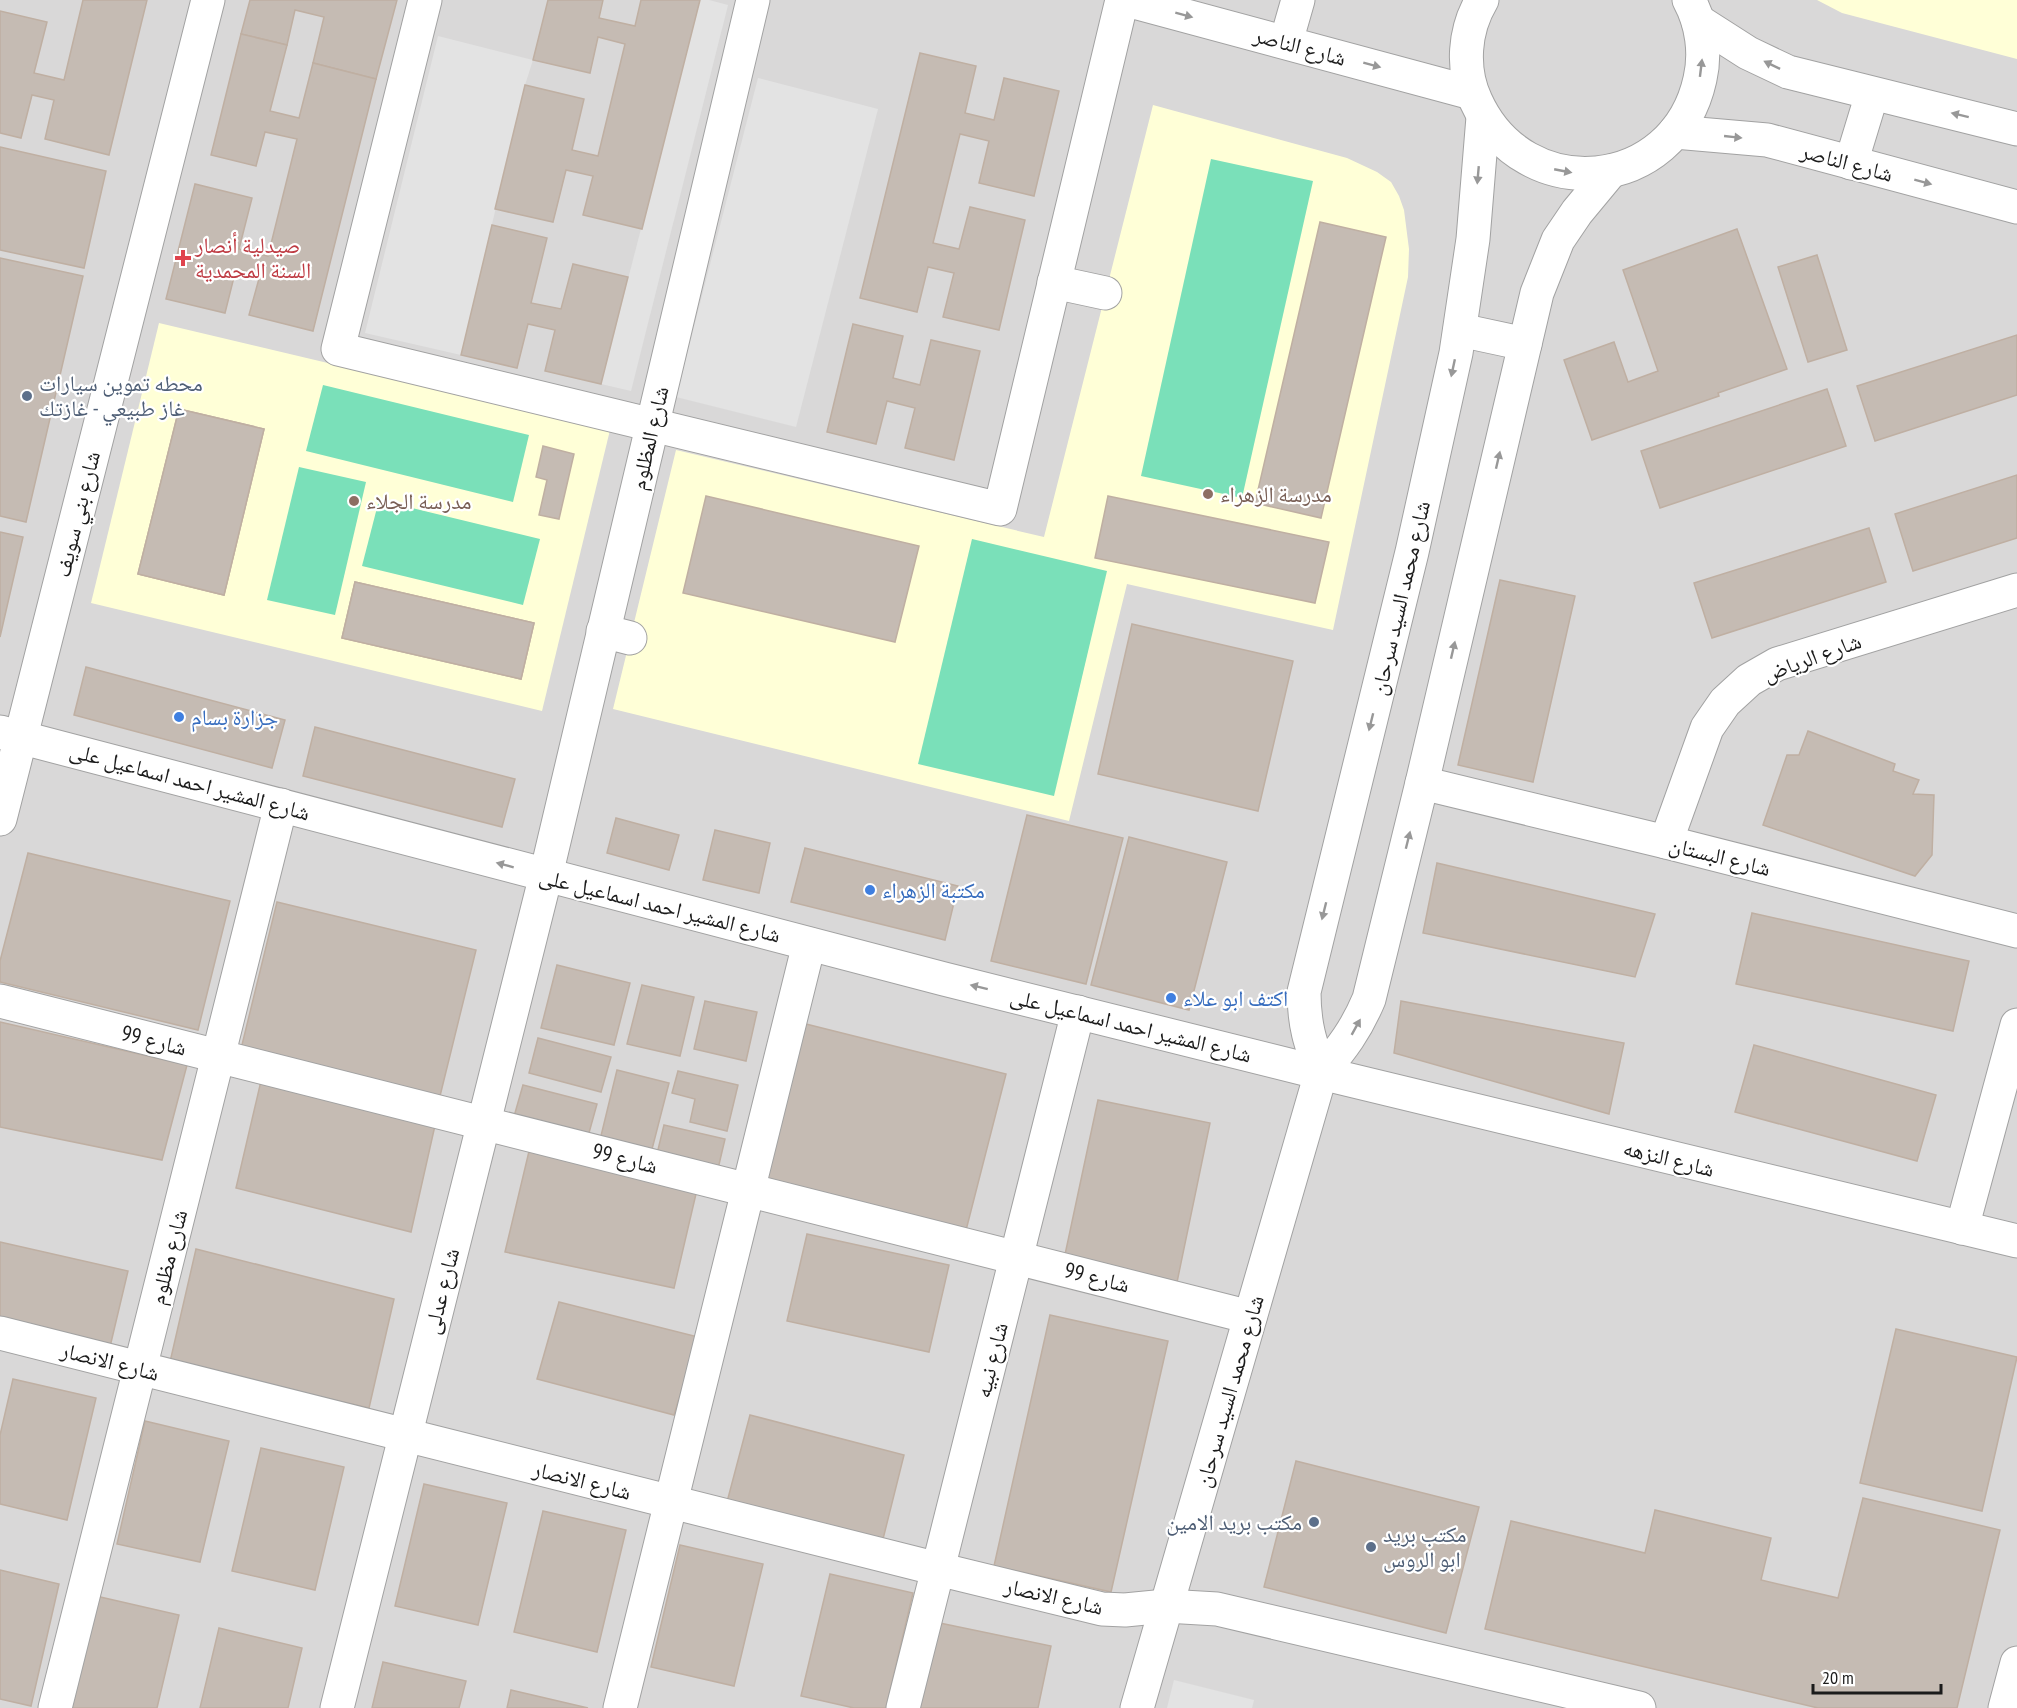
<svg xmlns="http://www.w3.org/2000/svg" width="2017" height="1708" viewBox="0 0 2017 1708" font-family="'PT Sans Narrow','Noto Naskh Arabic',sans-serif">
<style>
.residential{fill:#d9d8d8}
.education{fill:#ffffd7}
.pitch{fill:#7ae0b9}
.parking{fill:#e3e3e3}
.building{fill:#c5bbb3;stroke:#bfafa2;stroke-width:1.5}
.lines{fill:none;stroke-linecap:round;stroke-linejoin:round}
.minor-casing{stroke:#a2a2a2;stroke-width:35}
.minor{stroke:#fff;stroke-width:33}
.oneway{fill:#989898}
.health-dot{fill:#e0444e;stroke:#fff;stroke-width:2}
.service-dot{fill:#5c6f8a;stroke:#fff;stroke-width:2}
.education-dot{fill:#8d6e63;stroke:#fff;stroke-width:2}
.shop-dot{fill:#3f7fe0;stroke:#fff;stroke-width:2}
.labels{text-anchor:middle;stroke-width:4.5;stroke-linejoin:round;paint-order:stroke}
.street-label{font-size:22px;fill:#1b1b1b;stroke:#fff}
.health-label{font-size:22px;fill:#be3a42;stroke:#fff;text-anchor:start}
.service-label{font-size:22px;fill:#4e5e75;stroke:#fff;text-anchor:start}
.education-label{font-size:22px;fill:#785e54;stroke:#fff;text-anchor:start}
.shop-label{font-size:22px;fill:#366cbe;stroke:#fff;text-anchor:start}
</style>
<rect width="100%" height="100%" fill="#ede9e0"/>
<rect class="residential" x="0" y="0" width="2017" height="1708"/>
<g class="education">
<path d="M1817 0H2017V59L1842 13Z"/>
<path d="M1153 105 1347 158 1377 172 1391 182 1399 196 1404 210 1409 249 1408 277 1333 630 1127 584 1069 821 613 709 676 450 1044 537Z"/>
<path d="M159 323 610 430 542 711 91 603Z"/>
</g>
<g class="pitch">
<path d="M1211 159 1313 181 1242 498 1141 476Z"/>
<path d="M323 385 529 435 513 502 306 451Z"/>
<path d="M299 467 366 482 335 615 267 600Z"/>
<path d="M379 500 540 539 523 605 362 566Z"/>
<path d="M972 539 1107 571 1054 796 918 764Z"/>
</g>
<g class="parking">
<path d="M700 0H709L728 5 631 391 601 384Z"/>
<path d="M438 36 533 60 525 85 461 355 365 333Z"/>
<path d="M758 78 878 109 796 427 676 397Z"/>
<path d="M1174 1680 1254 1700 1252 1708H1167Z"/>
</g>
<g class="building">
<path d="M83 0H147L109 155 45 139 54 100 32 95 21 138 0 133V11L47 22 34 73 64 80Z"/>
<path d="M250 0H397L376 79 313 63 324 17 295 10 287 45 241 34Z"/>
<path d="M548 0H603L599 18 635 26 641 0H700L642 229 583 215 593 176 566 170 553 222 495 209 525 85 584 99 572 150 598 156 625 44 598 37 590 73 533 60Z"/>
<path d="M241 34 287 45 270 111 299 118 313 63 376 79 313 331 249 315 260 275 236 269 225 313 166 299 195 184 252 198 239 249 268 256 297 139 265 132 256 166 211 155Z"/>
<path d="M920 53 976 66 965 113 994 120 1004 78 1059 91 1034 196 979 183 989 141 960 134 933 243 959 249 970 207 1025 220 999 330 943 317 954 273 928 267 917 312 860 298Z"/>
<path d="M0 147 106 171 84 268 0 250Z"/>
<path d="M1320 222 1386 237 1321 518 1255 503Z"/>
<path d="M492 225 547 238 531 303 561 309 573 264 628 277 601 384 545 371 555 330 528 324 517 368 461 355Z"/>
<path d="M1737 229 1787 369 1718 393 1719 396 1592 440 1564 360 1614 342 1628 382 1658 371 1623 270Z"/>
<path d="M1817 255 1847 350 1808 362 1778 267Z"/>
<path d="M0 258 83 276 26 522 0 516Z"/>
<path d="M853 324 903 336 893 378 920 385 931 340 980 351 954 460 905 448 915 408 887 401 876 444 827 432Z"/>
<path d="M2017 335V395L1875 441 1857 386Z"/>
<path d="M1827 389 1846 446 1660 508 1641 451Z"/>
<path d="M179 409 264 429 224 595 138 574Z"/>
<path d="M179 409 264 429 224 595 138 574Z"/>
<path d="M543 446 574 454 559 519 539 515 547 480 536 477Z"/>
<path d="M2017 475V538L1913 571 1895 514Z"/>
<path d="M706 496 919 546 895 642 683 593Z"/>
<path d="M1108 496 1329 542 1315 603 1095 558Z"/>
<path d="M1869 528 1886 582 1712 638 1694 583Z"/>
<path d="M0 532 23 537 0 637Z"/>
<path d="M1500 580 1575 596 1533 782 1458 765Z"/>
<path d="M355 582 534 623 521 679 342 638Z"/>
<path d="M355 582 534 623 521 679 342 638Z"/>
<path d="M1132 624 1293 661 1258 811 1098 774Z"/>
<path d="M86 667 285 720 272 768 74 715Z"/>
<path d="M315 727 515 779 502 827 303 776Z"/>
<path d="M1808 731 1895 764 1893 771 1919 780 1913 794 1934 795 1932 855 1915 876 1763 825 1787 755H1799Z"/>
<path d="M1027 815 1123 838 1086 984 991 961Z"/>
<path d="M616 818 679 835 669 870 607 853Z"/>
<path d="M715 830 770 843 759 893 703 880Z"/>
<path d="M1129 837 1227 862 1189 1010 1091 985Z"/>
<path d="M805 848 958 886 945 940 791 902Z"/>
<path d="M28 853 230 901 198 1030 0 982V961Z"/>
<path d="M1437 863 1655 914 1635 977 1423 933Z"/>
<path d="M277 902 476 950 439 1100 240 1053Z"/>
<path d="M1752 913 1969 961 1953 1031 1736 984Z"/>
<path d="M557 965 630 983 614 1045 541 1028Z"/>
<path d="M642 985 694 997 680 1056 627 1044Z"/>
<path d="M705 1001 757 1012 746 1061 694 1049Z"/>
<path d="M1401 1001 1624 1043 1609 1114 1394 1053Z"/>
<path d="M0 1022 187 1065 162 1160 0 1127Z"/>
<path d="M802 1023 1006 1074 964 1238 760 1186Z"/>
<path d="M538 1038 611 1057 601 1092 529 1073Z"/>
<path d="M1754 1045 1936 1095 1917 1161 1735 1112Z"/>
<path d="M617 1070 669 1083 651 1153 600 1140Z"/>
<path d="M678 1071 738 1085 727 1131 690 1122 695 1099 672 1093Z"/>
<path d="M261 1081 436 1121 411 1232 236 1188Z"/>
<path d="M523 1085 597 1104 587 1140 513 1120Z"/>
<path d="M1098 1100 1210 1123 1176 1287 1063 1264Z"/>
<path d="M664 1125 725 1139 717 1173 656 1158Z"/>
<path d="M531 1143 699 1181 674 1288 505 1252Z"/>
<path d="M807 1234 949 1265 929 1352 787 1321Z"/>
<path d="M0 1242 128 1271 109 1351 0 1326Z"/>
<path d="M196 1249 394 1299 369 1408 170 1362Z"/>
<path d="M559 1302 698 1337 674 1415 537 1379Z"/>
<path d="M1050 1315 1168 1341 1111 1592 994 1566Z"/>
<path d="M1896 1329 2017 1357 1982 1511 1860 1483Z"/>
<path d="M13 1379 96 1398 67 1520 0 1504V1435Z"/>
<path d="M750 1415 904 1455 882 1543 727 1502Z"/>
<path d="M145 1421 229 1441 200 1562 117 1544Z"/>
<path d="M261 1448 344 1467 315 1590 232 1571Z"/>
<path d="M1296 1461 1479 1507 1446 1633 1264 1587Z"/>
<path d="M424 1484 507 1503 478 1625 395 1606Z"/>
<path d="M1863 1498 2000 1530 1957 1708H1818L1485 1629 1511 1521 1645 1553 1655 1510 1771 1538 1761 1580 1838 1598Z"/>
<path d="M543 1511 626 1530 597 1652 514 1632Z"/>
<path d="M680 1545 763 1564 734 1686 651 1667Z"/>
<path d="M0 1570 59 1584 31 1706 0 1699Z"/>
<path d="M830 1574 913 1593 886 1708H854L801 1696Z"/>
<path d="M96 1596 179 1615 157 1708H69Z"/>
<path d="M935 1622 1051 1646 1038 1708H916Z"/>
<path d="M219 1628 302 1648 288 1708H200Z"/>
<path d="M383 1662 466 1681 459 1708H372Z"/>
<path d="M511 1690 588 1708H507Z"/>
</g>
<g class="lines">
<g class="minor-casing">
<g id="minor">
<path d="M425 0 338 349 1000 509 1122 0"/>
<path d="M1127 0 1472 93"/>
<path d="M1482 0C1464 30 1461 69 1476 101 1524 207 1675 194 1700 79 1706 53 1702 24 1689 0"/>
<path d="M1698 21 1748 53 1788 72 2017 129"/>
<path d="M1286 42 1298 0"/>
<path d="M1675 132 1767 140 2017 207"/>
<path d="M1851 163 1872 94"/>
<path d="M1054 282 1105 293"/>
<path d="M1460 330 1525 344"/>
<path d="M603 631 630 638"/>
<path d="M0 732 944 979 1321 1073 2017 1241"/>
<path d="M1422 783 1666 842 2017 931"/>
<path d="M0 819 208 0"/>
<path d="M1666 842 1707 728 1725 702 1749 680 1777 664 2017 590"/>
<path d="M0 1001 1250 1317"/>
<path d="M1321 1073C1310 1042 1304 1025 1304 992L1412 552 1456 353 1473 239 1483 117"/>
<path d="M1962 1228 2017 1025"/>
<path d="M0 1333 938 1569 1102 1609 1125 1610 1166 1606 1217 1609 1639 1708"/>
<path d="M55 1708 281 805"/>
<path d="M337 1708 546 875 753 0"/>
<path d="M620 1708 809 944"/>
<path d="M903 1708 1078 1012"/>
<path d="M1137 1708 1321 1073C1342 1048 1356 1030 1369 999L1422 783 1537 293 1558 240 1577 212 1611 171"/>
<path d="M2005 1708 2017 1663"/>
</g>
</g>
<use href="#minor" class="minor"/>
</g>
<defs><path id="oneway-solid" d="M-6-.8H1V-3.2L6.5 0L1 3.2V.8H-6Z" transform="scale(1.5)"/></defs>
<g class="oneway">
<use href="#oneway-solid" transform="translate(1184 15) rotate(15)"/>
<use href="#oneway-solid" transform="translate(1372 65) rotate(15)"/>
<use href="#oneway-solid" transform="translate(1772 65) rotate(-154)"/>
<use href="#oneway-solid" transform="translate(1701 68) rotate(-83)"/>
<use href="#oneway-solid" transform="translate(1960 115) rotate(-166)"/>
<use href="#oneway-solid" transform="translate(1733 137) rotate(6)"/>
<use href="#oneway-solid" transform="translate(1563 171) rotate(11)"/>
<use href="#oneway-solid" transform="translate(1478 175) rotate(95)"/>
<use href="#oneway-solid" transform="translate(1923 182) rotate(15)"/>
<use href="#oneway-solid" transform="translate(1453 368) rotate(102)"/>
<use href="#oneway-solid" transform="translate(1498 460) rotate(-77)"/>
<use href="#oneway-solid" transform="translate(1453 650) rotate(-77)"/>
<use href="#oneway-solid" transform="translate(1371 722) rotate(104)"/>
<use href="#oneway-solid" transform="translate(1408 840) rotate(-76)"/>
<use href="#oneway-solid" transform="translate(505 865) rotate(-165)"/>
<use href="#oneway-solid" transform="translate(1324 911) rotate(104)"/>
<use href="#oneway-solid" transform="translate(979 987) rotate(-166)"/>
<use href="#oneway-solid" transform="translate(1356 1027) rotate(-61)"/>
</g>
<path class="health-dot" d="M180 249h6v6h6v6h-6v6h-6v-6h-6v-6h6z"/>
<g class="service-dot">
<circle cx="27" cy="396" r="6"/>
<circle cx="1314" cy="1522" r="6"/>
<circle cx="1371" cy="1547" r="6"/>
</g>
<g class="education-dot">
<circle cx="1208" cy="494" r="6"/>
<circle cx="354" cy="501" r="6"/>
</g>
<g class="shop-dot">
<circle cx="179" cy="717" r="6"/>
<circle cx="870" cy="890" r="6"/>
<circle cx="1171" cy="998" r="6"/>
</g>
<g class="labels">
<g class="street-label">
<text transform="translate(1300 46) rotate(15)" y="8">شارع الناصر</text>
<text transform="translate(1847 162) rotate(15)" y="8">شارع الناصر</text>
<text transform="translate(649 438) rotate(-77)" y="8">شارع المظلوم</text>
<text transform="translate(77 514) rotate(-76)" y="8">شارع بني سويف</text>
<text transform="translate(1400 598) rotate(-77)" y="8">شارع محمد السيد سرحان</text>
<text transform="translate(1812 657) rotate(-20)" y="8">شارع الرياض</text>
<text transform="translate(190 781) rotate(15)" y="8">شارع المشير احمد اسماعيل على</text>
<text transform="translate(1720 856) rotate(14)" y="8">شارع البستان</text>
<text transform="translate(660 905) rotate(14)" y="8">شارع المشير احمد اسماعيل على</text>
<text transform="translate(1131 1025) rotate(14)" y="8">شارع المشير احمد اسماعيل على</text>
<text transform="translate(154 1040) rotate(14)" y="8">شارع 99</text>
<text transform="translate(625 1158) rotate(14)" y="8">شارع 99</text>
<text transform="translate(1669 1158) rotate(14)" y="8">شارع النزهه</text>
<text transform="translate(168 1257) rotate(-76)" y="8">شارع مظلوم</text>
<text transform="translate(1097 1277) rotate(14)" y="8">شارع 99</text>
<text transform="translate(441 1291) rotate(-76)" y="8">شارع عدلى</text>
<text transform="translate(991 1360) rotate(-76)" y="8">شارع نبيه</text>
<text transform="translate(110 1361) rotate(14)" y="8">شارع الانصار</text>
<text transform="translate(1229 1391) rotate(-74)" y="8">شارع محمد السيد سرحان</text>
<text transform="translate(582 1480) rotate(14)" y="8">شارع الانصار</text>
<text transform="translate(1054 1596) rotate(13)" y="8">شارع الانصار</text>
</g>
<g class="health-label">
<text x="195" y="253">صيدلية أنصار<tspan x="195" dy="25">السنة المحمدية</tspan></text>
</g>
<g class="service-label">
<text x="39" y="391">محطه تموين سيارات<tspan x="39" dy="25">غاز طبيعي - غازتك</tspan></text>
<text x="1302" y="1530" text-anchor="end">مكتب بريد الامين</text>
<text x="1383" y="1542">مكتب بريد<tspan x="1383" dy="25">ابو الروس</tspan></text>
</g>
<g class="education-label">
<text x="1220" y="502">مدرسة الزهراء</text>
<text x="366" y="509">مدرسة الجلاء</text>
</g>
<g class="shop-label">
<text x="191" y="725">جزارة بسام</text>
<text x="882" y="898">مكتبة الزهراء</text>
<text x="1183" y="1006">اكتف ابو علاء</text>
</g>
</g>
<path d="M1813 1684v9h128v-9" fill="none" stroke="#1b1b1b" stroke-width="3"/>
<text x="1822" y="1684" font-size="18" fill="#1b1b1b" stroke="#ffffff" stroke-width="4.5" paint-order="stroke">20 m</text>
</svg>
